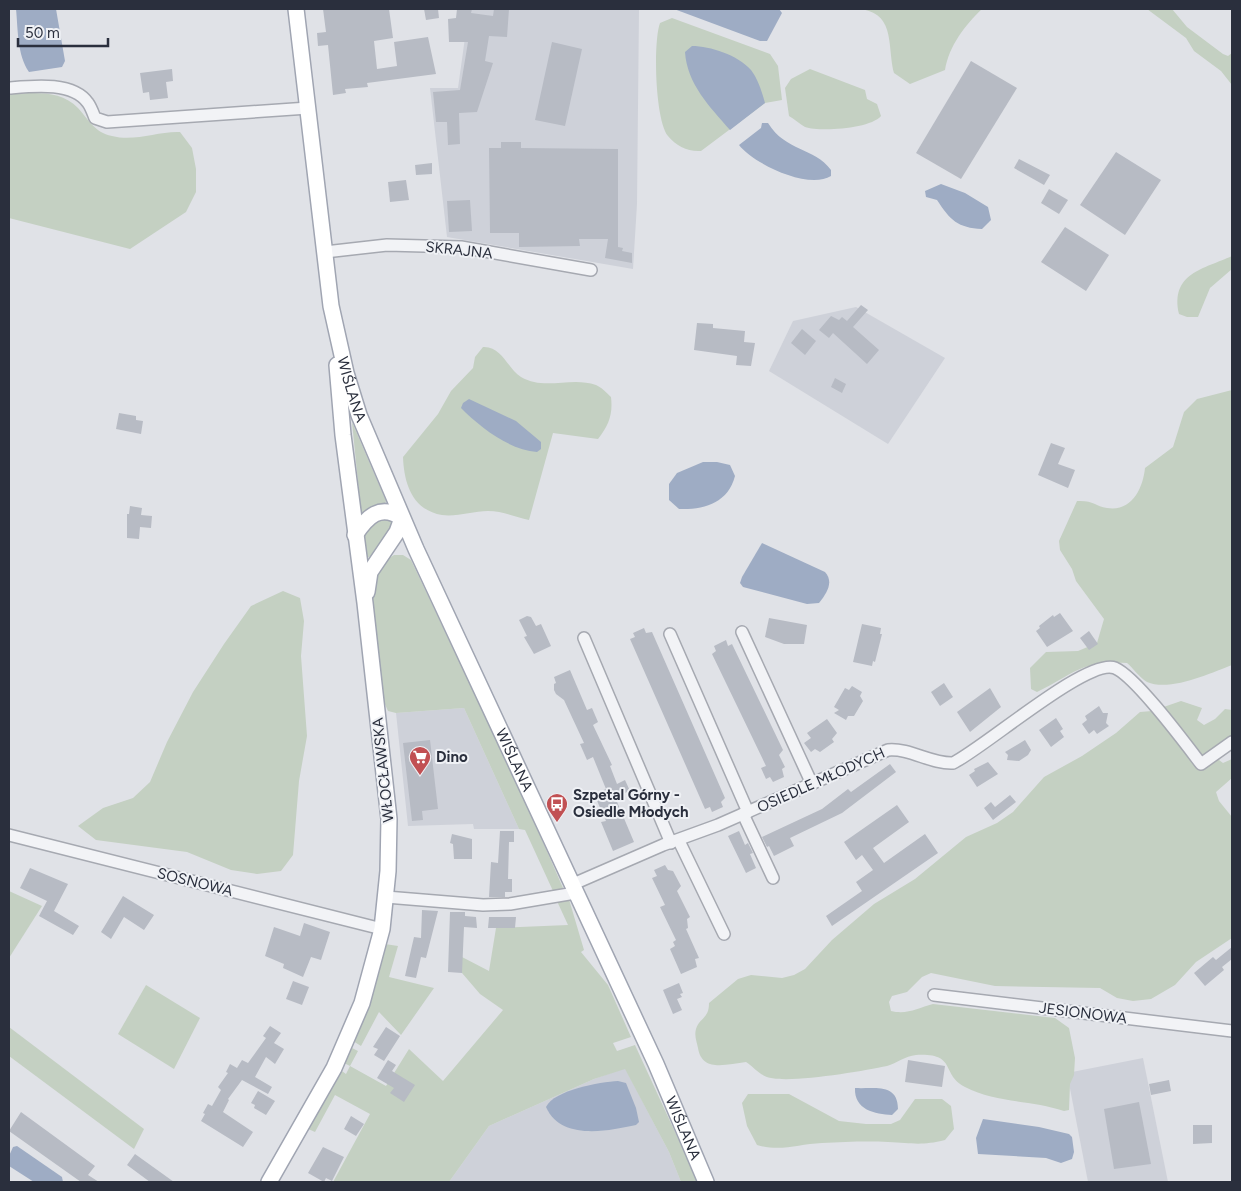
<svg xmlns="http://www.w3.org/2000/svg" width="1241" height="1191" viewBox="0 0 1241 1191" font-family="Figtree,sans-serif">
<style>
.built{fill:#ced1d9}
.green{fill:#c4d0c2}
.water{fill:#9eacc4}
.building{fill:#b7bbc4}
.lines{fill:none;stroke-linecap:round;stroke-linejoin:round}
.minor-casing{stroke:#a6a9b1;stroke-width:14}
.major-casing{stroke:#a0a5b2;stroke-width:18}
.minor{stroke:#f2f3f6;stroke-width:11}
.major{stroke:#fff;stroke-width:15}
.labels{text-anchor:middle;stroke-width:4;stroke-linejoin:round;paint-order:stroke}
.street-label{font-size:15px;fill:#2a2f3d;stroke:#eff1f5}
.poi-label{font-size:15px;font-weight:bold;fill:#2a2f3d;stroke:#eff1f5;text-anchor:start}
</style>
<rect width="100%" height="100%" fill="#e0e2e7"/>
<g class="built">
<path d="M469 9H639L637 204 633 269 447 237 430 88H458Z"/>
<path d="M856 307 945 358 888 444 769 371 793 321Z"/>
<path d="M464 708 519 829H474L473 824 408 826 396 713Z"/>
<path d="M1143 1058 1168 1182H1088L1067 1073Z"/>
<path d="M625 1068 669 1152 681 1182H449L489 1126 594 1079Z"/>
</g>
<g class="green">
<path d="M859 9H982C965 25 949 46 945 70L910 84 894 73C887 45 896 13 859 9Z"/>
<path d="M1147 9H1172L1187 27 1223 54 1228 56 1232 53V85L1221 71 1194 51 1186 38Z"/>
<path d="M672 18 770 54 778 66 782 100 765 103 701 151C688 152 676 146 668 136 655 120 653 42 660 23Z"/>
<path d="M810 69 865 90 867 99 877 104 881 116C870 129 820 132 805 127 800 124 794 119 789 116L785 88 791 79Z"/>
<path d="M9 94C32 93 60 89 78 108 89 120 94 132 112 136 135 142 158 131 180 132L192 148 196 169V192L186 212 130 249 9 218Z"/>
<path d="M1232 256V269L1210 288 1198 317H1187L1179 314C1170 273 1204 269 1232 256Z"/>
<path d="M483 347C502 346 507 368 521 377 545 391 571 376 596 385 601 387 607 393 611 397 613 414 609 425 598 439L553 433 529 520C515 517 502 511 488 511 473 511 457 517 442 515 412 510 404 483 403 457L438 414 451 391 473 368 475 357Z"/>
<path d="M1232 390V665C1211 673 1170 692 1147 682 1140 678 1133 668 1127 663 1079 661 1076 673 1037 692L1031 689 1030 668 1046 652 1078 651 1097 643 1104 619 1076 581 1072 569 1060 550 1059 541 1077 501C1093 500 1095 506 1107 508 1132 512 1143 488 1145 468L1173 447 1184 412 1197 399Z"/>
<path d="M352 422 386 501 385 504 371 507 363 513 361 512Z"/>
<path d="M380 516 392 520C392 531 377 554 367 558L364 531Z"/>
<path d="M394 555H403L411 560 522 794 563 888 553 891 525 830 519 829 464 708 396 713 388 711 384 702C380 670 365 603 375 574 378 567 387 559 394 555Z"/>
<path d="M283 591 300 598 304 621 301 656 307 736 299 781 293 855 281 871 257 874 231 870 187 852 96 840 78 826 103 808 133 798 150 782 167 742 193 692 224 644 251 606Z"/>
<path d="M1181 701 1202 708 1197 720 1204 725 1215 719 1225 709 1232 710V735L1219 760 1223 763 1232 759V778L1216 792 1219 801 1232 817V938L1196 962 1175 985 1151 999 1133 1001 1117 998 1100 988 995 986 931 973 922 977 907 992 892 996 889 1002 891 1011C907 1015 918 1008 933 1004L1055 1018 1069 1028 1075 1058 1074 1075 1070 1084 1069 1110 1064 1111C1032 1100 996 1103 965 1087 940 1074 958 1053 916 1055 905 1056 897 1063 887 1066 863 1071 794 1083 771 1078 760 1076 754 1067 746 1062 727 1064 702 1073 698 1048 697 1042 694 1036 696 1029 700 1017 709 1019 709 1003L738 979 751 975 782 978 794 975 805 969 832 940 874 904 915 879 966 837 997 823 1013 812 1044 777 1082 756 1116 733 1140 712 1152 711Z"/>
<path d="M9 891 42 906 9 958Z"/>
<path d="M568 896 584 950 581 952 608 985 631 1037 613 1043 617 1051 635 1045 698 1182H681L669 1152 625 1069 594 1079 489 1126 449 1182H333L370 1114 335 1095 315 1132 306 1128 339 1069 346 1074 350 1066 344 1063 352 1048 358 1051 350 1066 386 1086 409 1049 443 1081 503 1010 480 994 462 973V957L489 971 496 928 568 925 556 899Z"/>
<path d="M385 944 398 946 389 977 434 988 401 1035 379 1012 361 1046 353 1041 368 1005Z"/>
<path d="M146 985 200 1018 174 1069 118 1034Z"/>
<path d="M9 1027 144 1129 134 1149 9 1056Z"/>
<path d="M748 1094H789L839 1121 866 1124H891L900 1120 915 1099H942L951 1106 954 1129 945 1140C921 1146 912 1143 888 1142 866 1141 844 1142 822 1143 798 1144 781 1152 757 1145L747 1126 742 1103Z"/>
</g>
<g class="water">
<path d="M16 9H56L65 61 62 67 29 72C17 55 18 29 16 9Z"/>
<path d="M674 9H779L782 13 767 41H760Z"/>
<path d="M692 46C710 46 738 55 751 70 758 79 762 92 765 103L730 130C710 107 687 84 685 52Z"/>
<path d="M762 123H768C786 152 814 147 831 170V176C808 190 754 164 739 145L761 128Z"/>
<path d="M941 184 965 193 988 207 991 220 982 229C958 228 950 220 937 200L926 197 925 191Z"/>
<path d="M469 399 516 421 541 442V449L537 452C509 450 480 427 461 408L463 403Z"/>
<path d="M703 462H717L730 465 735 476C728 503 704 510 679 509L669 500V484L677 473Z"/>
<path d="M762 543 825 572C834 582 827 593 819 603L807 604 743 587 740 583 742 577Z"/>
<path d="M618 1081 626 1083 636 1108 639 1122 636 1125C608 1131 561 1141 546 1107 554 1090 600 1082 618 1081Z"/>
<path d="M855 1088C875 1089 898 1083 898 1109L892 1115C875 1114 854 1110 855 1088Z"/>
<path d="M983 1119 1039 1127 1069 1134 1072 1137 1074 1152 1072 1159 1061 1163 1046 1158 978 1154 976 1138Z"/>
<path d="M17 1146 62 1177 63 1182H34L9 1166V1156L13 1147Z"/>
</g>
<g class="building">
<path d="M323 9H389L393 38 374 41 377 69 397 66 394 42 428 37 436 74 367 83 368 87 345 89 346 93 333 95 328 45 318 46 317 33 326 32Z"/>
<path d="M424 9H438L439 18 426 20Z"/>
<path d="M457 9H472L471 13 493 16 494 9H509L507 37 489 36 485 61 493 63 477 112 459 113 460 144 448 145 447 122H436L433 92 460 90 468 42H449L448 19 456 18Z"/>
<path d="M552 42 582 49 565 126 535 120Z"/>
<path d="M971 61 1017 88 961 179 916 153Z"/>
<path d="M172 69 173 81 166 82 168 98 150 100 149 92 143 93 140 73Z"/>
<path d="M501 142H521V148L618 149V247L623 248 622 251 632 253V263L605 258 608 239H579L580 246 519 247V233H490L489 148H501Z"/>
<path d="M1116 152 1161 180 1125 235 1080 205Z"/>
<path d="M1019 159 1050 175 1044 185 1014 168Z"/>
<path d="M432 163V174L416 175 415 165Z"/>
<path d="M406 180 409 200 390 202 388 182Z"/>
<path d="M1049 189 1068 200 1059 214 1041 203Z"/>
<path d="M470 200 472 231 449 232 447 201Z"/>
<path d="M1065 227 1109 255 1086 291 1041 262Z"/>
<path d="M861 305 868 310 853 327 879 350 867 364 833 333 829 338 819 330 831 316 839 320 842 317 847 321Z"/>
<path d="M697 323 713 324V328L745 331 744 342 755 343 751 366 736 365 737 356 694 350Z"/>
<path d="M802 329 816 341 805 355 791 343Z"/>
<path d="M835 378 846 384 842 393 831 387Z"/>
<path d="M119 413 136 416V420L143 421 141 434 116 429Z"/>
<path d="M1051 443 1065 448 1058 464 1075 470 1068 488 1038 475Z"/>
<path d="M130 506 142 508 141 515 152 516 151 528 140 527 139 539 127 538V514H129Z"/>
<path d="M1060 613 1073 631 1047 647 1036 631 1040 628 1039 626 1053 615 1054 617Z"/>
<path d="M527 616 531 617 536 626 541 624 551 646 534 654 524 637 527 636 519 620Z"/>
<path d="M769 618 807 625 804 644H784L765 637Z"/>
<path d="M862 624 881 628 880 634H882L875 662 873 661 872 666 853 662Z"/>
<path d="M644 628 646 633 652 632 725 798 721 802 723 807 712 812 710 807 705 809 630 639 635 637 633 633Z"/>
<path d="M1089 631 1098 644 1089 650 1080 638Z"/>
<path d="M726 640 728 646 732 644 783 750 779 755 785 767 782 769 784 777 773 782 770 777 766 779 761 768 766 766 712 654 716 651 714 646Z"/>
<path d="M570 670 587 710 592 708 598 722 593 725 612 765 610 766 617 784 625 780 630 791 615 797 634 842 613 851 601 822 606 821 594 794 606 789 593 757 587 760 580 744 584 743 564 700 556 694 554 690V684L556 683 554 677Z"/>
<path d="M944 683 953 697 940 706 931 692Z"/>
<path d="M852 686 862 692 860 696 863 701 854 716H848L846 720 834 713 839 710 834 707 845 688 849 690Z"/>
<path d="M990 688 1001 707 970 732 957 712Z"/>
<path d="M1099 706 1103 713H1108L1106 723 1109 726 1097 734 1094 730 1089 734 1082 724 1087 720 1085 716Z"/>
<path d="M1056 718 1063 729 1060 731 1064 737 1051 747 1039 730Z"/>
<path d="M827 719 837 733 832 739 834 742 820 752 815 749 811 752 804 743 811 738 807 733Z"/>
<path d="M430 740 438 809 422 811 423 820 412 821 403 743Z"/>
<path d="M1025 740 1031 750 1028 755 1019 761 1007 760 1008 755 1005 752Z"/>
<path d="M988 762 998 774 977 787 969 775 975 771 974 769Z"/>
<path d="M890 764 896 772 842 813 790 838 794 846 774 856 769 846 767 847 762 837 822 809 848 789 851 792Z"/>
<path d="M1010 795 1016 802 993 820 984 808 991 802 995 807Z"/>
<path d="M897 805 909 822 873 848 884 863 925 834 938 853 832 926 826 916 862 891 856 882 873 870 862 855 856 860 844 842Z"/>
<path d="M500 831H514V842H509L508 879H512V892H505V897H489L491 862 498 863Z"/>
<path d="M739 831 745 845 748 843 753 853 750 854 756 868 746 873 728 836Z"/>
<path d="M452 834 472 839V859H454L453 844 450 843Z"/>
<path d="M665 865 668 870 673 871 681 886 677 891 690 917 687 919 688 928 686 929 699 958 695 959 697 967 681 974 670 949 675 946 673 942 676 940 660 907 665 905 652 878 657 876 654 870Z"/>
<path d="M30 868 68 884 54 911 79 926 73 935 39 916 47 901 20 888Z"/>
<path d="M123 896 154 915 144 930 124 917 111 939 101 932Z"/>
<path d="M422 910 438 911 426 958 421 957 416 978 405 976 414 937 421 938Z"/>
<path d="M450 912H465V916L476 917 477 928 464 927 462 973 448 972Z"/>
<path d="M489 917H516L515 928H488Z"/>
<path d="M304 923 330 932 321 960 311 957 303 977 283 968 284 964 265 956 274 927 300 936Z"/>
<path d="M1232 947V959L1222 967 1224 970 1205 986 1194 973 1213 957 1216 960Z"/>
<path d="M293 981 309 987 302 1005 286 999Z"/>
<path d="M679 983 683 993 680 994 682 997 677 999 682 1010 673 1014 663 990Z"/>
<path d="M270 1026 281 1033 274 1043 284 1049 275 1064 266 1057 255 1077 272 1087 268 1094 242 1080 228 1099 229 1100 223 1112 253 1132 243 1147 201 1121 205 1114 203 1113 208 1104 212 1106 221 1090 218 1087 228 1073 226 1072 230 1064 237 1068 242 1060 248 1063 266 1038 263 1036Z"/>
<path d="M386 1027 400 1036 384 1061 374 1055 378 1049 373 1047Z"/>
<path d="M388 1060 396 1065 392 1071 415 1085 404 1102 390 1093 394 1088 377 1078Z"/>
<path d="M908 1060 945 1066 942 1087 905 1082Z"/>
<path d="M1169 1080 1171 1091 1151 1095 1149 1084Z"/>
<path d="M258 1091 275 1101 266 1115 254 1108 255 1105 251 1103Z"/>
<path d="M1139 1102 1151 1164 1114 1169 1104 1109Z"/>
<path d="M21 1112 95 1166 88 1175 99 1182H81L9 1131Z"/>
<path d="M351 1116 364 1124 356 1136 344 1129Z"/>
<path d="M1193 1125H1212V1143L1193 1144Z"/>
<path d="M323 1147 344 1157 332 1181 326 1178 324 1182 308 1173Z"/>
<path d="M135 1154 174 1182H150L127 1165Z"/>
</g>
<g class="lines">
<g class="minor-casing">
<g id="minor">
<path d="M9 88C32 86 73 81 88 103 91 107 93 113 95 118L107 122 308 108"/>
<path d="M325 252 387 245 461 247 591 270"/>
<path d="M742 632 812 784"/>
<path d="M670 634 748 812"/>
<path d="M584 638 671 843"/>
<path d="M743 814 773 878"/>
<path d="M9 835 382 929"/>
<path d="M679 841 724 934"/>
<path d="M571 885 663 845 718 825 888 750C910 748 931 764 953 763 984 748 1088 657 1115 668 1136 677 1185 743 1201 764L1232 742"/>
<path d="M386 897 483 905 510 904 575 893"/>
<path d="M934 995 1232 1031"/>
</g>
</g>
<g class="major-casing">
<g id="major">
<path id="s1" d="M296 9 331 306 346 373 359 415 416 549 656 1064 706 1182"/>
<path d="M355 535C367 517 380 503 402 518"/>
<path d="M367 592 370 572 397 532 402 518"/>
<path d="M269 1182 334 1068 362 1003 382 929 388 871 389 819 365 603 343 435 337 365"/>
</g>
</g>
<use href="#minor" class="minor"/>
<use href="#major" class="major"/>
</g>
<defs>
<g id="supermarket-pin" transform="scale(1.125)"><path d="M0 17L-7.5 6A9.5 9.5 0 1 1 7.5 6Z" fill="#c15053" stroke="#eff1f5"/><path d="M-6-5.5h2.5l.6 2H6L4.5 2H-2.5L-4.4-4H-6ZM-1.5 3.2a1.3 1.3 0 1 0 .1 0ZM3 3.2a1.3 1.3 0 1 0 .1 0Z" fill="#fff"/></g>
<g id="bus-pin" transform="scale(1.125)"><path d="M0 17L-7.5 6A9.5 9.5 0 1 1 7.5 6Z" fill="#c15053" stroke="#eff1f5"/><path d="M-5-6H5V4H4V6H2V4H-2V6H-4V4H-5ZM-3.5-4V0h7V-4ZM-3.5 1.2v1.5H-2V1.2ZM2 1.2v1.5H3.5V1.2Z" fill="#fff"/></g>
</defs>
<g fill-rule="evenodd">
<use href="#supermarket-pin" x="420" y="757"/>
<use href="#bus-pin" x="557" y="804"/>
</g>
<g class="labels">
<g class="street-label">
<text transform="translate(459 250) rotate(6)" y="5">SKRAJNA</text>
<text dy="5" stroke="none"><textPath href="#s1" startOffset="385">WIŚLANA</textPath></text>
<text dy="5" stroke="none"><textPath href="#s1" startOffset="790">WIŚLANA</textPath></text>
<text transform="translate(383 770) rotate(-96)" y="5">WŁOCŁAWSKA</text>
<text transform="translate(821 780) rotate(-24)" y="5">OSIEDLE MŁODYCH</text>
<text transform="translate(195 882) rotate(14)" y="5">SOSNOWA</text>
<text transform="translate(1083 1013) rotate(7)" y="5">JESIONOWA</text>
<text dy="5" stroke="none"><textPath href="#s1" startOffset="1195">WIŚLANA</textPath></text>
</g>
<g class="poi-label">
<text x="436" y="762">Dino</text>
<text x="573" y="800">Szpetal Górny -<tspan x="573" dy="17">Osiedle Młodych</tspan></text>
</g>
</g>
<rect width="1241" height="1191" fill="none" stroke="#2a2f3d" stroke-width="20"/>
<path d="M18 38v8h90v-8" fill="none" stroke="#2a2f3d" stroke-width="2.5"/>
<text x="25" y="38" font-size="15" fill="#2a2f3d" stroke="#eff1f5" stroke-width="4" paint-order="stroke">50 m</text>
</svg>
